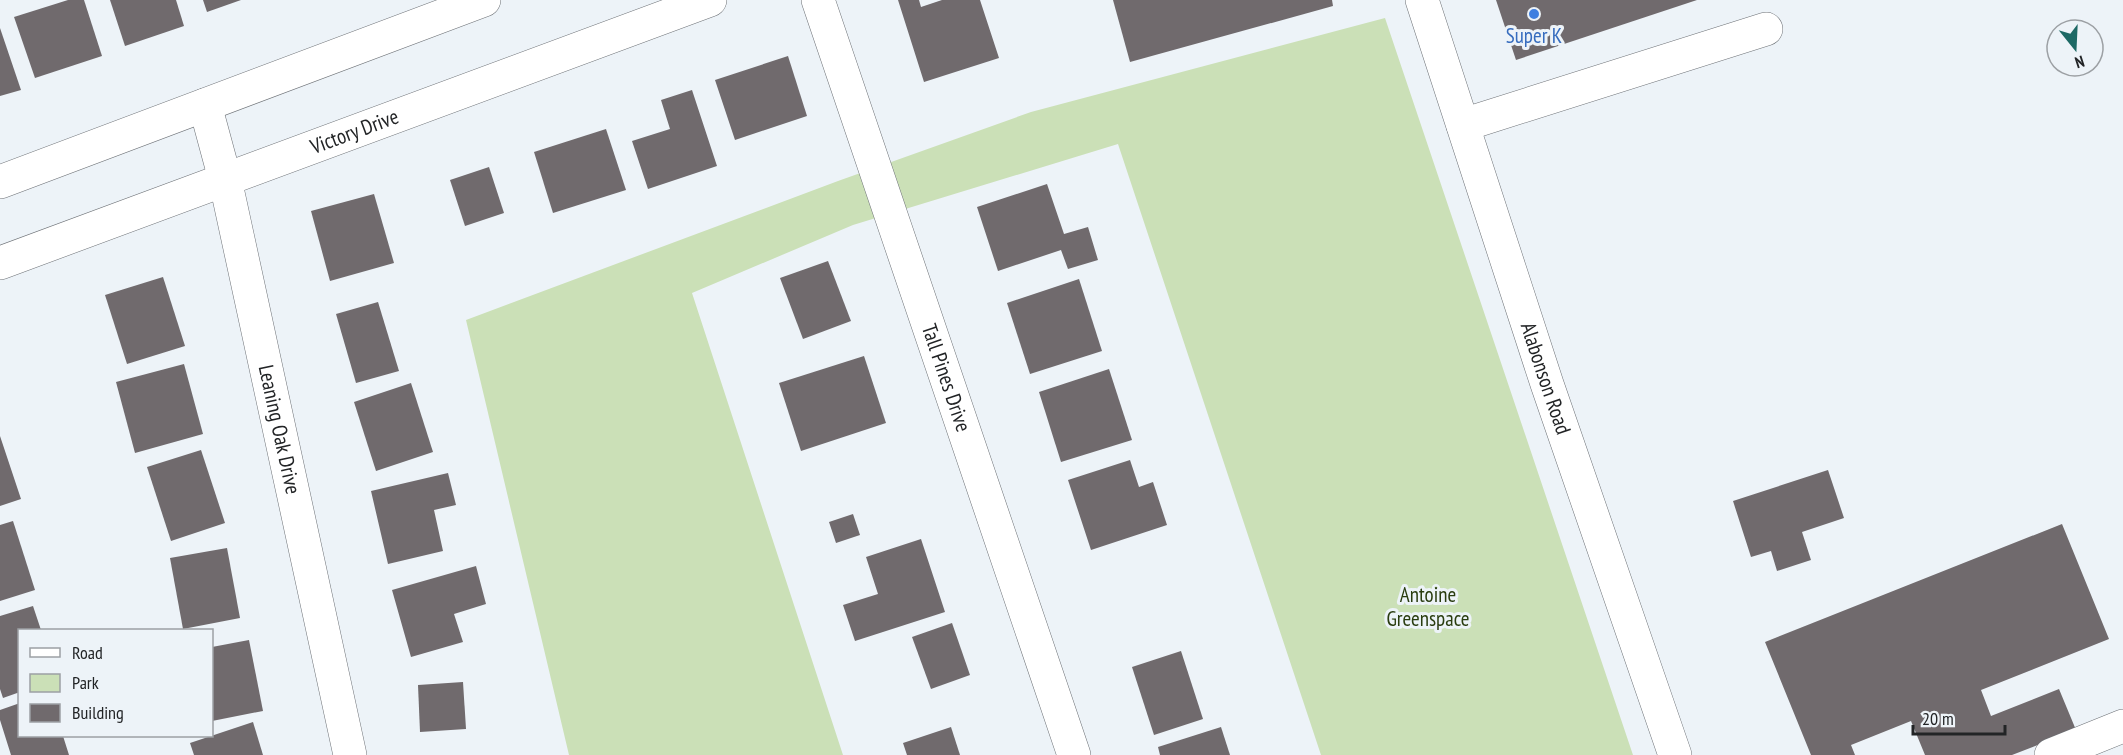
<svg xmlns="http://www.w3.org/2000/svg" width="2123" height="755" viewBox="0 0 2123 755" font-family="'PT Sans Narrow',sans-serif">
<style>
.green{fill:#cbe0b7}
.building{fill:#706a6d}
.lines{fill:none;stroke-linecap:round;stroke-linejoin:round}
.minor-casing{stroke:#6e7277;stroke-width:34}
.major-casing{stroke:#6e7277;stroke-width:34}
.minor{stroke:#fff;stroke-width:33}
.major{stroke:#fff;stroke-width:33}
.shop-dot{fill:#3f7fe0;stroke:#edf3f8;stroke-width:2}
.labels{text-anchor:middle;stroke-width:6;stroke-linejoin:round;paint-order:stroke}
.shop-label{font-size:21px;fill:#366cbe;stroke:#edf3f8}
.street-label{font-size:21px;fill:#222426;stroke:#edf3f8}
.park-label{font-size:21px;fill:#293c0f;stroke:#edf3f8}
</style>
<rect width="100%" height="100%" fill="#edf3f8"/>
<path class="green" d="M1385 18 1633 755H1321L1118 144 853 225 692 293 843 755H569L466 320 838 181 1031 112Z"/>
<g class="building">
<path d="M68 0H84L102 56 35 78 14 17Z"/>
<path d="M110 0H176L184 26 125 46Z"/>
<path d="M203 0H241L207 12Z"/>
<path d="M898 0H919L921 7 942 0H980L999 58 924 82Z"/>
<path d="M1113 0H1332L1333 6 1130 62Z"/>
<path d="M1496 0H1697L1516 60Z"/>
<path d="M0 28 21 90 0 96Z"/>
<path d="M788 56 807 116 735 140 715 80Z"/>
<path d="M692 90 717 166 648 189 632 141 670 129 661 100Z"/>
<path d="M606 129 626 190 553 213 534 152Z"/>
<path d="M489 167 504 213 465 226 450 180Z"/>
<path d="M1047 184 1064 234 1088 227 1098 260 1068 269 1061 250 998 271 977 207Z"/>
<path d="M374 194 394 263 330 281 311 211Z"/>
<path d="M828 261 851 321 803 339 780 278Z"/>
<path d="M163 277 185 346 127 364 105 295Z"/>
<path d="M1079 279 1102 351 1030 374 1007 303Z"/>
<path d="M378 302 399 371 356 383 336 314Z"/>
<path d="M864 356 886 423 801 451 779 383Z"/>
<path d="M184 364 203 434 135 453 116 382Z"/>
<path d="M1109 369 1132 440 1061 462 1039 392Z"/>
<path d="M411 383 433 452 376 471 354 402Z"/>
<path d="M0 436 21 499 0 506Z"/>
<path d="M201 450 225 523 171 541 147 467Z"/>
<path d="M1130 460 1139 487 1153 482 1167 525 1091 550 1068 480Z"/>
<path d="M1828 470 1844 518 1802 532 1811 560 1777 571 1771 551 1751 557 1733 501Z"/>
<path d="M448 473 456 505 434 510 443 551 388 564 371 491Z"/>
<path d="M853 514 860 535 836 543 829 522Z"/>
<path d="M13 521 35 590 0 601V525Z"/>
<path d="M2062 524 2109 639 1981 690 1991 716 2059 689 2076 730 2012 755H1925L1911 721 1851 745 1855 755H1811L1765 642Z"/>
<path d="M921 539 945 612 855 641 843 605 878 594 866 557Z"/>
<path d="M227 548 240 618 183 629 170 558Z"/>
<path d="M476 566 486 604 454 614 463 642 411 657 392 590Z"/>
<path d="M33 606 41 630H20V692L3 698 0 689V616Z"/>
<path d="M952 623 970 675 931 689 912 637Z"/>
<path d="M249 640 263 711 212 721V647Z"/>
<path d="M1181 651 1203 719 1154 735 1132 667Z"/>
<path d="M463 682 466 729 420 732 418 685Z"/>
<path d="M20 703V736H63L69 755H11L0 720V710Z"/>
<path d="M253 722 263 755H194L190 743Z"/>
<path d="M951 727 960 755H907L903 743Z"/>
<path d="M1221 727 1230 755H1160L1158 747Z"/>
</g>
<g class="lines">
<g class="minor-casing">
<g id="minor">
<path id="s1" d="M818 0 1074 755"/>
<path id="s2" d="M1422 0 1547 384 1675 755"/>
<path id="s3" d="M205 105 225 179 350 755"/>
<path d="M1463 125 1766 29"/>
<path d="M2051 755 2123 726"/>
</g>
</g>
<g class="major-casing">
<g id="major">
<path d="M0 182 484 0"/>
<path id="s4" d="M0 263 710 0"/>
</g>
</g>
<use href="#minor" class="minor"/>
<use href="#major" class="major"/>
</g>
<circle class="shop-dot" cx="1534" cy="14" r="6"/>
<g class="labels">
<g class="shop-label">
<text x="1534" y="43">Super K</text>
</g>
<g class="street-label">
<text dy="7" stroke="none"><textPath href="#s4" startOffset="378">Victory Drive</textPath></text>
<text dy="7" stroke="none"><textPath href="#s1" startOffset="399">Tall Pines Drive</textPath></text>
<text dy="7" stroke="none"><textPath href="#s2" startOffset="398">Alabonson Road</textPath></text>
<text dy="7" stroke="none"><textPath href="#s3" startOffset="333">Leaning Oak Drive</textPath></text>
</g>
<g class="park-label">
<text x="1428" y="602">Antoine<tspan x="1428" dy="24">Greenspace</tspan></text>
</g>
</g>
<rect x="18" y="629" width="195" height="108" fill="#edf3f8" stroke="#9ca0a4" stroke-width="1.5"/>
<rect x="30" y="648" width="30" height="9" fill="#ffffff" stroke="#9ca0a4" stroke-width="1.5"/>
<text x="72" y="659" font-size="18" fill="#222426">Road</text>
<rect x="30" y="674" width="30" height="18" fill="#cbe0b7" stroke="#9ca0a4" stroke-width="1.5"/>
<text x="72" y="689" font-size="18" fill="#222426">Park</text>
<rect x="30" y="704" width="30" height="18" fill="#706a6d" stroke="#9ca0a4" stroke-width="1.5"/>
<text x="72" y="719" font-size="18" fill="#222426">Building</text>
<g transform="translate(2075 48) rotate(162)"><circle r="28" fill="#edf3f8" stroke="#9ca0a4" stroke-width="1.5"/>
<path d="M0-4.5L10 22L0 15L-10 22Z" fill="#1d6965"/>
<text y="-9" font-size="16" font-weight="bold" text-anchor="middle" fill="#222426">N</text>
</g>
<path d="M1913 725v9h92v-9" fill="none" stroke="#222426" stroke-width="3"/>
<text x="1922" y="725" font-size="18" fill="#222426" stroke="#edf3f8" stroke-width="4.5" paint-order="stroke">20 m</text>
</svg>
